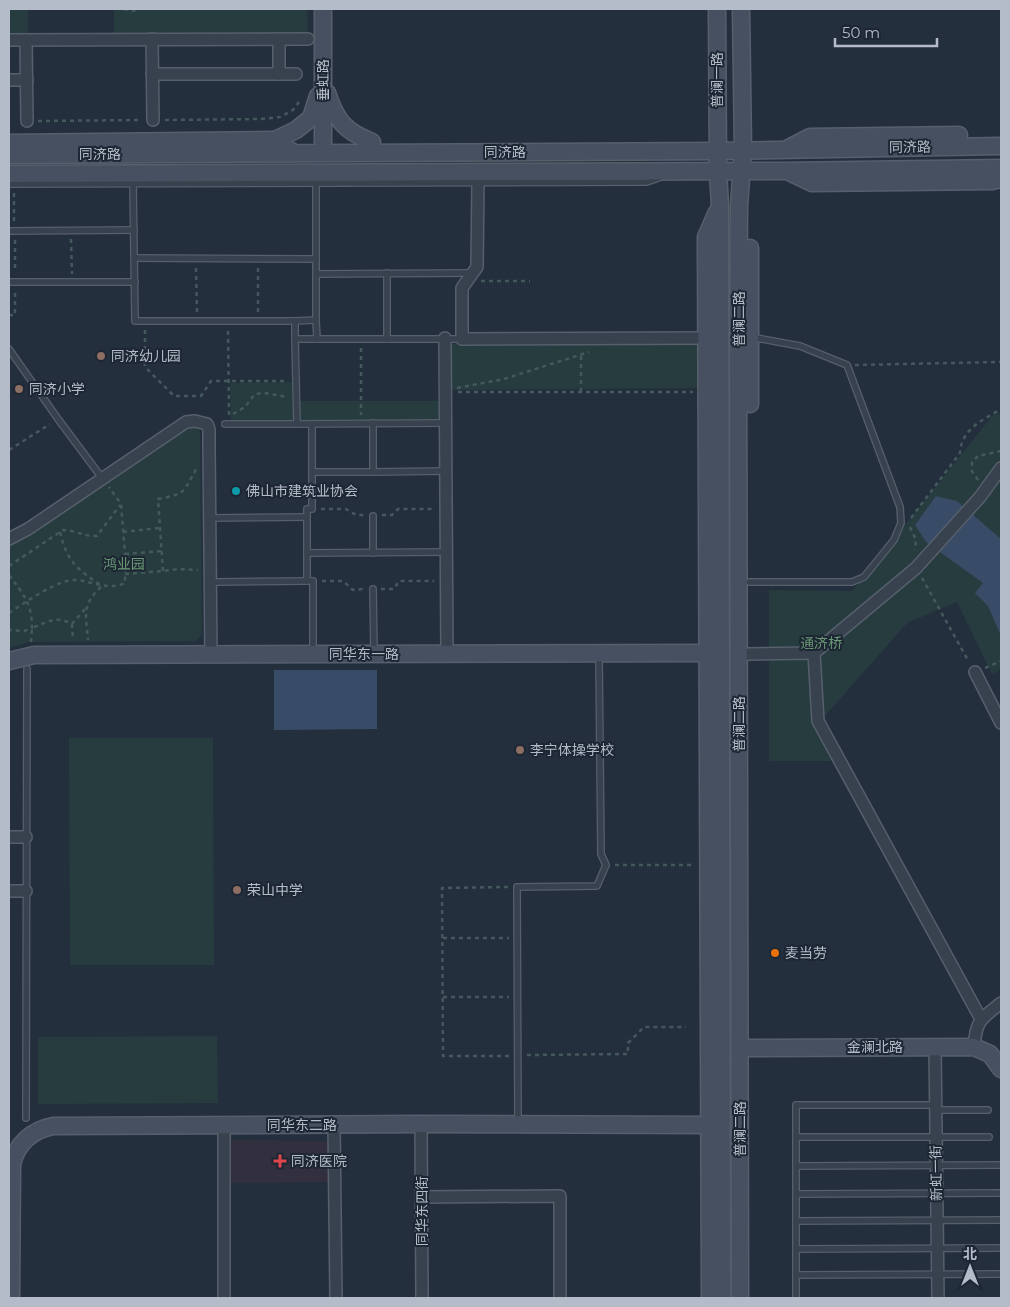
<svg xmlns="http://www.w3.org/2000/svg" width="1010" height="1307" viewBox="0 0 1010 1307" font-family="Montserrat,'Noto Sans SC',sans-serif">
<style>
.medical{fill:#32303f}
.green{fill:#263c3f}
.water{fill:#394c67}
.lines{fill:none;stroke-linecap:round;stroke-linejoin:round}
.lane-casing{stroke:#565f6c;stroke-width:8}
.street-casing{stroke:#565f6c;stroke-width:14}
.secondary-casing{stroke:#565f6c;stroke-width:19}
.path{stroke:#44595c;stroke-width:2.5;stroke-dasharray:4 4;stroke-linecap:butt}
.lane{stroke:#38414e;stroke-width:5.5}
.street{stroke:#38414e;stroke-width:11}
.secondary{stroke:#465061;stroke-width:16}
.education-dot{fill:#8d6e63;stroke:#1d2633;stroke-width:2}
.culture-dot{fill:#0f9aa8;stroke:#1d2633;stroke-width:2}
.food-dot{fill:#e8710a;stroke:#1d2633;stroke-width:2}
.health-dot{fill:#e0444e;stroke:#1d2633;stroke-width:2}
.labels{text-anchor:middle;stroke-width:4;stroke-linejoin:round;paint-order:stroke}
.street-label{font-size:14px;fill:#b4bcc9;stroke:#1d2633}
.poi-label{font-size:14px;fill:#b4bcc9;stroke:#1d2633;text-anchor:start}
.park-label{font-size:14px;fill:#6b9a76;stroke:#1d2633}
</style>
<rect width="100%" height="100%" fill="#242f3e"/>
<path class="medical" d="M230 1140 329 1141 330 1182 230 1183Z"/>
<g class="green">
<rect x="9" y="9" width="19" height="24"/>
<path d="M114 9H307L308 33H114Z"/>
<path d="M697 343 698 388 450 390V344Z"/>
<path d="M294 382V422L231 423 230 383Z"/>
<path d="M300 401H442V420L300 421Z"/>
<path d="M1001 413V669L992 674 957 602 907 623 817 725 834 761H769V590L852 591 993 415Z"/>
<path d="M187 427H196L200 431 202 635 195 641 29 642 9 648V544Z"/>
<path d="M69 738H213L214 965H70Z"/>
<path d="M217 1036 218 1103 38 1104V1037Z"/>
</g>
<g class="water">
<path d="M936 496 957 501 1001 539V636L988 606 975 593 983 583 926 542 915 525Z"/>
<path d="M274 670H377V729L274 730Z"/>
</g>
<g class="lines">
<g class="lane-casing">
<g id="lane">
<path d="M133 183 135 321H295V339"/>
<path d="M316 183V274L472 273"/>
<path d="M9 184 647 182 661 177"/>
<path d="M9 231 134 230"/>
<path d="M135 258 316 259"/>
<path d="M387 273V339"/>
<path d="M9 282H135"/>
<path d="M316 320 317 339"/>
<path d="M295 321 316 320V274"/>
<path d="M9 349 58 419 102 478"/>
<path d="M445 423 297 424 295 339H462"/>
<path d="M225 424H297"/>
<path d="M312 424V472"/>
<path d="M373 472 446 471"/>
<path d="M373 516V553"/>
<path d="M210 518 307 517"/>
<path d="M307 553 447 552"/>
<path d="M217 582 307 581"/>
<path d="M749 582H852L864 577 894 540 901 523 900 507 847 365 800 346 751 337"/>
<path d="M373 589 374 652"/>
<path d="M313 654V581H307V509H312V472H373V423"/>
<path d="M935 1110H988"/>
<path d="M26 1118 27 669"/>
<path d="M518 1122 517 887 597 886 606 865 601 854 599 656"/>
<path d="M796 1137H989"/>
<path d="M796 1166 1001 1165"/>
<path d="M796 1194 1001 1193"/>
<path d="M796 1221 1001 1220"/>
<path d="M796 1249 1001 1248"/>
<path d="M796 1275 1001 1274"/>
<path d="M796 1298V1105H935"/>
</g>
</g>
<g class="street-casing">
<g id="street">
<path d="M152 39 153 120"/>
<path d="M279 39V74"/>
<path d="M9 40 308 39"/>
<path d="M26 40 27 121"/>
<path d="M152 74H296"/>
<path d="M9 80H27"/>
<path d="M478 183 477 267 462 288V339L706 338"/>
<path d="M445 338 447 654"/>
<path d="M9 539 28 529 186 422 195 421 207 424 209 429V447L211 655"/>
<path d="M814 653 818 721 981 1019"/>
<path d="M748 654 814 653 916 568 980 497 1001 468"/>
<path d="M975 672 1001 723"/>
<path d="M9 837H26"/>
<path d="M9 891H26"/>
<path d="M935 1047 938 1298"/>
<path d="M974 1047C976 1020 981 1019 1001 1003"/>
<path d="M421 1124 422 1298"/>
<path d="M224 1125V1298"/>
<path d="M334 1125 336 1298"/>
<path d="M422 1197 560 1196V1298"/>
</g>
</g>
<g class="secondary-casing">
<g id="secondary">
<path d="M323 9V152"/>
<path d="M717 9 718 171 720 206 722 1298"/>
<path d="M327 93C336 121 345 131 372 142"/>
<path d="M275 140 296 130 311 118 318 96"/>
<path d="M9 143 275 140 294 153"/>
<path d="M789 148 810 137 959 135"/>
<path d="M9 155 718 151 1001 146"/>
<path d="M791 173 812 183 992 181 1001 179"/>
<path d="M9 174 786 171 1001 168"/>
<path d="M750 404V248"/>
<path d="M9 661 34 655 718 653"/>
<path d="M740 1048 974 1047 990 1054 1001 1069"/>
<path d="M11 1298 12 1165C16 1144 32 1130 53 1126L421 1124 719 1125"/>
<path d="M710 1298 706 237 717 212"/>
<path d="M740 1298 738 334 739 206 743 150 741 9"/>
</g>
</g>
<g class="path">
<path d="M124 9 132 11 139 9"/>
<path d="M165 120 261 119 280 117 293 110 299 102"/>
<path d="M38 121 142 120"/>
<path d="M14 193V222"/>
<path d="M71 239 72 274"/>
<path d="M15 240V272"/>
<path d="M196 268 197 312"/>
<path d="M258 268V313"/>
<path d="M481 281H530"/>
<path d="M9 315H15V290"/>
<path d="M145 330V367L174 396H201L211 381H288"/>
<path d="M228 331 229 415"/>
<path d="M361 348V415"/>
<path d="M855 365 1001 362"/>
<path d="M457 388 504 379 589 352"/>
<path d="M458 392H693"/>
<path d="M581 392V355"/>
<path d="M233 414 245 407 255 394 265 393 287 397"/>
<path d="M9 450 50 424"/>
<path d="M978 480 972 471V462L978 456 1001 451"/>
<path d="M321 509H346L356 515H364"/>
<path d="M382 515H392L398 509H434"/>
<path d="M911 518 960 453C961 429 983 420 1001 409"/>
<path d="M910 527 916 540 915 550"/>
<path d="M60 532C67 562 77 569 102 586 81 605 86 614 88 640"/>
<path d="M123 532 159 528"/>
<path d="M125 554 162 551"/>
<path d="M9 566 63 530C75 530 85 537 97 536L120 505"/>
<path d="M163 571 158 499C189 493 182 492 197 468"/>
<path d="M125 574 163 571 178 569 198 570"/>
<path d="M9 575C23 594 32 603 32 628L24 631 9 630"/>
<path d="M922 578 969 662"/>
<path d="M322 581H343L353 590 363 589"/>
<path d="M381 589H394L399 581H434"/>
<path d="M9 613C23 604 58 579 75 580 92 581 107 591 125 583V554L121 504 109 487"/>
<path d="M72 624 73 640"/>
<path d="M31 642 32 628C48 622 55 615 72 624L85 609"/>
<path d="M985 668 1001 661"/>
<path d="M615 865H695"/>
<path d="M508 887 442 888 443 1056H509"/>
<path d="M443 938H509"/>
<path d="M443 997H509"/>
<path d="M527 1055 628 1054V1043L644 1027H686"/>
</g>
<use href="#lane" class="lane"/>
<use href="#street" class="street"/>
<use href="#secondary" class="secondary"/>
</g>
<g class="education-dot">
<circle cx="101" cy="356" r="5"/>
<circle cx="19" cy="389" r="5"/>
<circle cx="520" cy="750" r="5"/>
<circle cx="237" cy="890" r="5"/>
</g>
<circle class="culture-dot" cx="236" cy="491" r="5"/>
<circle class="food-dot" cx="775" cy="953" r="5"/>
<path class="health-dot" d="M277.5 1153.5h5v5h5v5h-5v5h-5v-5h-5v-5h5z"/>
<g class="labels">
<g class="street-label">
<text transform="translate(323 80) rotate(-90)" y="5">垂虹路</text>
<text transform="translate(717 80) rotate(-90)" y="5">普澜一路</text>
<text transform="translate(910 147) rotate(-1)" y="5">同济路</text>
<text x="505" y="157">同济路</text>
<text x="100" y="159">同济路</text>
<text transform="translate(739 319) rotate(-90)" y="5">普澜二路</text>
<text x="364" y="659">同华东一路</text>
<text transform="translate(739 724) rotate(-90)" y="5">普澜二路</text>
<text x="875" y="1052">金澜北路</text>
<text x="302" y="1130">同华东二路</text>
<text transform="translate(740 1129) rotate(-90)" y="5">普澜二路</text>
<text transform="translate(936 1173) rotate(-91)" y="5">新虹一街</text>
<text transform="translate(422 1211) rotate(-90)" y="5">同华东四街</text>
</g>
<g class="poi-label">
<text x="111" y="361">同济幼儿园</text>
<text x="29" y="394">同济小学</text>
<text x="246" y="496">佛山市建筑业协会</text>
<text x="530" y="755">李宁体操学校</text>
<text x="247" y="895">荣山中学</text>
<text x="785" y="958">麦当劳</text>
<text x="291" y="1166">同济医院</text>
</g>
<g class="park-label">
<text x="124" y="569">鸿业园</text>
<text x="821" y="648">通济桥</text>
</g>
</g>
<rect width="1010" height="1307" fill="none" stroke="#b4bcc9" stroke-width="20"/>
<g transform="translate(970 1267)" stroke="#1d2633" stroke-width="4" paint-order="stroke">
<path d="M0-4L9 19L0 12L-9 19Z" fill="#b4bcc9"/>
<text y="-8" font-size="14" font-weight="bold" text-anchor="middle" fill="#b4bcc9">北</text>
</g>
<path d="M835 38v8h102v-8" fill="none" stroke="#b4bcc9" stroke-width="2.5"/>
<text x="842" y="38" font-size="15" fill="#b4bcc9" stroke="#1d2633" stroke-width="4" paint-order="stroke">50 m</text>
</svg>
